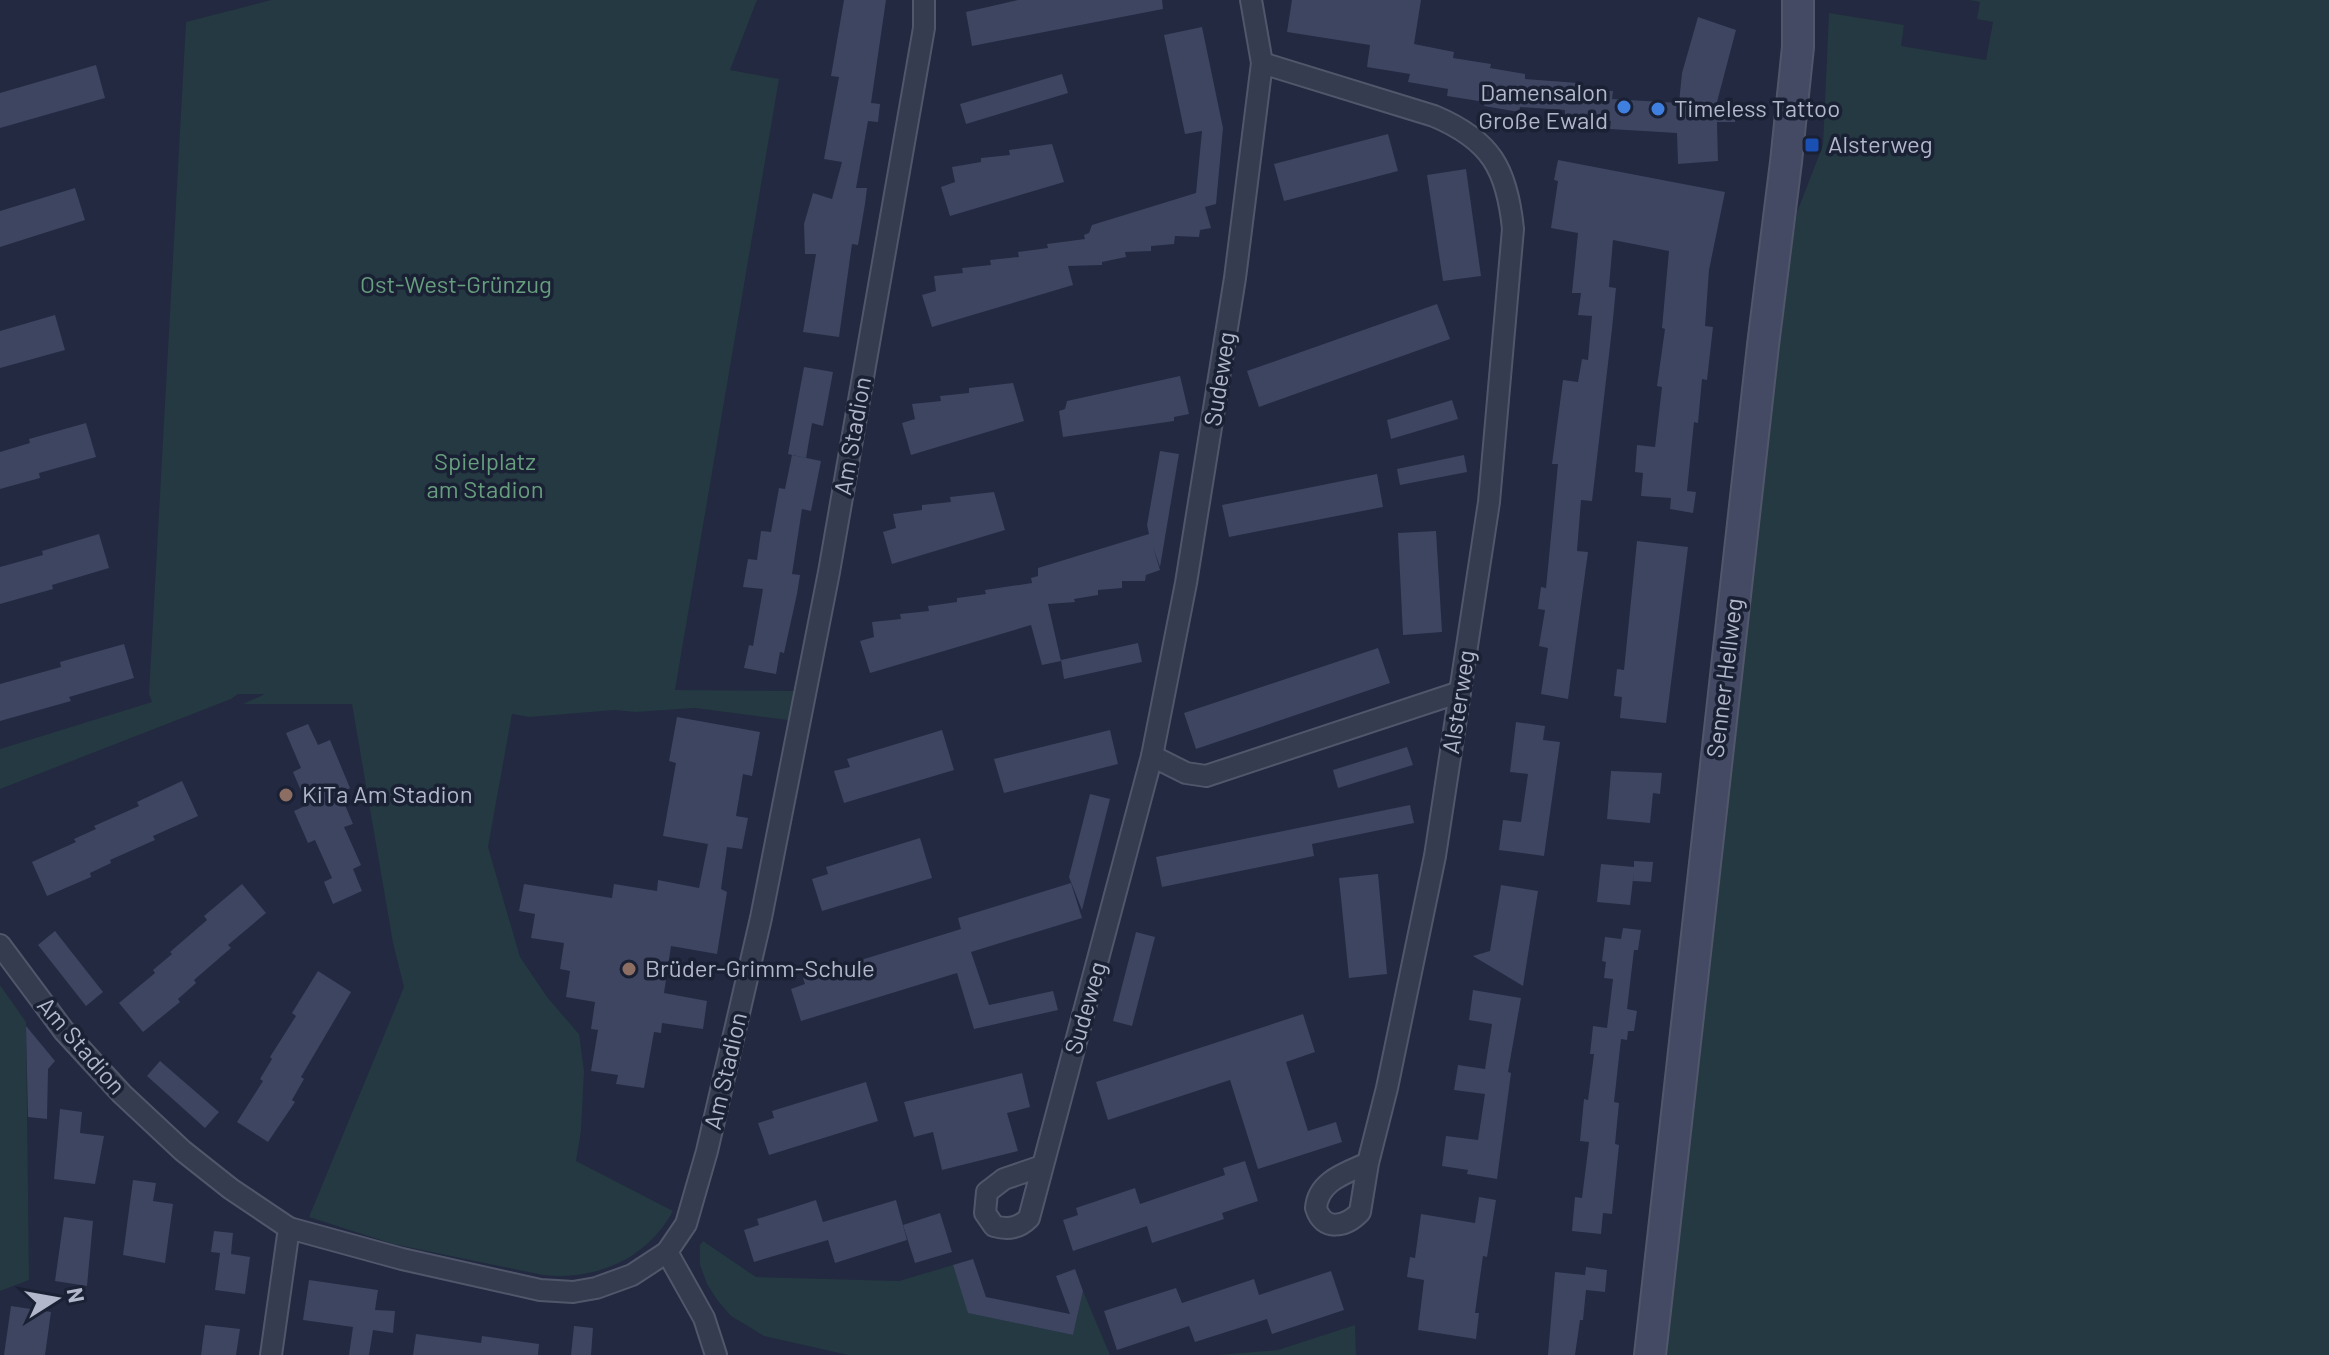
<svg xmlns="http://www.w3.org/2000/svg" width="2329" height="1355" viewBox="0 0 2329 1355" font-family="Barlow,sans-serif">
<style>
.green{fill:#243941}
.building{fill:#3d4561}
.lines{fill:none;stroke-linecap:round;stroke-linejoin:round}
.street-casing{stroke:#51576b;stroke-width:24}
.secondary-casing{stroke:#51576b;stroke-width:34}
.street{stroke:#363c50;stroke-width:20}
.secondary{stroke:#444a64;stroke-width:30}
.shop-dot{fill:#3f7fe0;stroke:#1b2135;stroke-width:3}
.transit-dot{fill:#1a4fb4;stroke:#1b2135;stroke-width:3}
.education-dot{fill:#8d6e63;stroke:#1b2135;stroke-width:3}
.labels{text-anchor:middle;stroke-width:7;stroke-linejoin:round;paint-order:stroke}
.poi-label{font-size:24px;fill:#b2b7cb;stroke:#1b2135;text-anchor:start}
.park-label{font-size:24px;fill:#679e7e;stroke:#1b2135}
.street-label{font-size:24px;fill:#b2b7cb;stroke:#1b2135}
</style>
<rect width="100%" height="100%" fill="#222940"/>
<g class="green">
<path d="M271 0H757L730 70 779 79 675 690 795 691 788 720 695 708 635 712 614 710 530 717 512 714 488 847 520 957 547 997 579 1034 584 1071 581 1131 576 1161 673 1211C647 1259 596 1281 543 1275L393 1244 309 1217 404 987 393 943 352 704H243L265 694H238L231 699 0 789V749L152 702 149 694 186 22Z"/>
<path d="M1969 0H2329V1355H1662L1765 437 1797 212 1823 145 1829 13 1904 25 1901 46 1986 60 1993 22 1977 19 1980 2Z"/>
<path d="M0 985 26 1022 29 1280 0 1291Z"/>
<path d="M703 1241 756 1277 899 1281 953 1265 969 1313 1073 1335 1083 1291 1110 1355H848L764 1336 731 1316 718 1301 707 1284 700 1265V1245Z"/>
<path d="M1355 1325 1356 1355H1218L1278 1350Z"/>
</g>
<g class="building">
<path d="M844 0H886L871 103 880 104 878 122 868 121 856 188H867L865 204 858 245 852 244 839 337 803 332 816 254H805L804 224 813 193 832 199 842 162 824 159 839 77 831 76Z"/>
<path d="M1018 0H1162L1163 9 972 46 966 12Z"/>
<path d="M1292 0H1421L1414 44 1454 52 1453 58 1491 64 1490 68 1525 74V79L1578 83V89L1613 91 1612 99 1679 103 1682 73 1698 17 1736 30 1717 102 1737 103 1735 122H1717L1718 161 1678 164 1677 133 1610 129 1611 121 1565 118V110L1520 107 1519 112 1484 106 1485 102 1447 96 1448 89 1408 82 1410 74 1367 67 1370 45 1287 32Z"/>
<path d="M1202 27 1223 128 1216 204 1205 207 1211 228 1200 230 1199 237 1175 236 1174 244 1151 246V251L1125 252 1126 257 1102 262V265L1068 266 1073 285 932 327 922 295 936 291 934 276 963 273 962 268 991 265 990 260 1019 257 1018 252 1048 248 1047 244 1085 239 1084 235 1089 233 1092 225 1196 193 1202 131 1185 134 1164 35Z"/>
<path d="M96 65 105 98 0 128V93Z"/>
<path d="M1062 74 1068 93 966 124 960 104Z"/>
<path d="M1388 134 1398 171 1284 201 1274 164Z"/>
<path d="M1052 144 1064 182 950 216 941 187 955 182 952 167 981 162V158L1010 155 1009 150Z"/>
<path d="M1558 160 1725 192 1709 270 1705 326 1713 327 1707 380 1702 379 1698 423 1694 422 1687 491 1696 492 1693 513 1670 509 1671 498 1641 496 1643 473 1635 472 1637 445 1655 447 1662 387 1657 386 1665 329 1662 328 1669 251 1613 240 1609 287 1616 288 1612 329 1592 501 1581 500 1577 551 1588 552 1568 699 1541 694 1548 648 1539 646 1545 610 1538 609 1541 587 1546 588 1558 464H1552L1563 380 1578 382 1582 359 1588 360 1592 316 1578 315 1581 293H1572L1578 233 1551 228 1558 181 1554 180Z"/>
<path d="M1466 169 1481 276 1443 281 1427 175Z"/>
<path d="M75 188 85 220 0 247V211Z"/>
<path d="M1437 304 1450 339 1259 407 1247 371Z"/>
<path d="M55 315 65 350 0 368V331Z"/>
<path d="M804 367 833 372 823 426 812 423 806 458 788 454Z"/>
<path d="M1180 376 1189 414 1174 417V421L1063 437 1059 411 1065 409 1067 401Z"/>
<path d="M1013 383 1024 421 911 455 902 423 915 419 912 404 941 401 940 396 969 393V388Z"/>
<path d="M1452 400 1458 419 1391 439 1387 420Z"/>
<path d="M86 423 96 457 39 473 40 478 0 489V452L30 443 29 439Z"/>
<path d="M1160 451 1179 454 1160 567 1153 547 1160 570 1146 575 1145 581H1122V588L1098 590V595L1074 599 1075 602 1048 604 1061 661 1042 665 1031 625 870 673 860 641 874 637 872 622 901 619 900 614 929 611 928 606 957 602V598L986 594 985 590 1032 583 1031 578 1038 576V568L1149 534 1147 525Z"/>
<path d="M792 455 821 461 811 511 802 509 792 574 800 575 797 594 784 653 780 652 776 674 744 668 749 645 753 646 763 589 743 587 748 559 757 560 761 531 771 532 779 488 785 489Z"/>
<path d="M1464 455 1467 472 1400 485 1397 469Z"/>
<path d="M1377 474 1383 507 1229 537 1222 505Z"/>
<path d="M994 492 1005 530 892 564 883 532 896 528 893 514 922 510V505L951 502 950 497Z"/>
<path d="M1436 531 1442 632 1403 635 1398 533Z"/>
<path d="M99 534 109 568 52 585 53 589 0 604V567L43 555 42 551Z"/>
<path d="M1637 541 1688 547 1666 723 1620 718 1622 697 1614 696 1617 669 1624 670Z"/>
<path d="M1138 643 1142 662 1064 679 1061 660Z"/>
<path d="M124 644 134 678 69 697 71 701 0 721V684L61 667 60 662Z"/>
<path d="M1378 648 1390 683 1196 749 1184 713Z"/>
<path d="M677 717 760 732 752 776 743 774 736 816 748 818 742 849 727 847 721 889 727 892 717 954 671 946 664 993 707 1001 703 1029 662 1023 661 1033 654 1032 644 1088 616 1084 618 1075 591 1071 598 1030 591 1029 595 1002 566 997 570 971 560 969 564 943 531 938 535 914 519 911 524 884 612 898 614 884 657 891 658 880 699 888 708 844 663 836 676 763 669 761Z"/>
<path d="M1516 722 1545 726 1543 740 1560 742 1544 856 1499 850 1503 820 1521 822 1528 774 1510 772Z"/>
<path d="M308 724 318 745 330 740 350 788 340 793 353 824 344 827 361 865 353 869 362 891 333 904 324 882 332 878 315 840 308 843 294 811 307 805 293 772 301 768 286 733Z"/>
<path d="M942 730 954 770 844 803 834 771 850 767 847 759Z"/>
<path d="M1110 730 1118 764 1004 793 994 759Z"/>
<path d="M1407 747 1413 765 1338 788 1333 770Z"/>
<path d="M1611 771 1662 773 1660 794 1653 793 1650 823 1607 819Z"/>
<path d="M182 781 198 816 153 836 155 840 110 860 111 863 90 873 91 877 47 896 32 862 76 842 74 839 96 829 94 826 139 806 137 802Z"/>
<path d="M1090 794 1110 799 1082 910 1069 877Z"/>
<path d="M1410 805 1414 823 1312 844 1314 856 1162 887 1156 857Z"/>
<path d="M920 838 932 878 822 911 812 879 828 874 826 867Z"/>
<path d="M1634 861 1653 862 1651 882 1633 881 1634 871 1630 905 1597 902 1601 864 1634 867Z"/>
<path d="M1378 874 1387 974 1349 978 1339 878Z"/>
<path d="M1071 883 1082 918 971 952 989 1005 1053 991 1058 1010 974 1029 957 973 801 1021 791 989 805 984 803 978 961 929 958 918Z"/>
<path d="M242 884 266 913 228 945 231 948 194 980 196 983 178 999 180 1002 143 1032 119 1003 155 973 153 970 172 954 170 952 207 920 204 916Z"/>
<path d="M1501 885 1538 891 1523 986 1473 956 1490 951Z"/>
<path d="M1623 928 1641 930 1638 950H1634L1627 1009 1637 1011 1634 1031H1628L1627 1040 1621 1039 1614 1102 1619 1103 1615 1144 1619 1145 1612 1214 1603 1213 1601 1234 1572 1231 1575 1197 1582 1198 1589 1142 1580 1141 1584 1099 1588 1100 1594 1054H1590L1593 1026 1607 1028 1613 979 1604 978 1606 962 1602 961 1605 937 1621 939Z"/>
<path d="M55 931 103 992 86 1006 38 945Z"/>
<path d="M1136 932 1155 937 1132 1026 1113 1021Z"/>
<path d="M318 971 351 992 301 1077 304 1079 292 1100 295 1102 268 1142 237 1122 263 1081 260 1079 272 1059 270 1057 296 1016 292 1013Z"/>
<path d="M1473 990 1521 998 1508 1072 1511 1073 1497 1179 1467 1174 1468 1170 1442 1166 1446 1136 1478 1140 1485 1094 1454 1090 1458 1065 1485 1069 1492 1024 1469 1020Z"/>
<path d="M1303 1014 1315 1052 1286 1062 1308 1131 1336 1122 1342 1142 1258 1169 1230 1080 1108 1120 1096 1082Z"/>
<path d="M26 1026 55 1061 48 1069 47 1119 28 1117Z"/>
<path d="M160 1061 219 1112 205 1128 147 1076Z"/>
<path d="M1022 1073 1030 1107 1007 1113 1018 1151 942 1170 933 1132 914 1137 904 1102Z"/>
<path d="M866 1082 878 1121 769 1155 758 1123 774 1118 772 1111Z"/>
<path d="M60 1109 82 1112 80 1133 104 1136 95 1184 54 1179Z"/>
<path d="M1245 1161 1258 1201 1222 1213 1224 1219 1152 1243 1147 1226 1073 1251 1063 1220 1078 1215 1076 1208 1135 1188 1140 1204 1225 1175 1223 1168Z"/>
<path d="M133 1180 156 1183 153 1201 173 1204 165 1263 123 1255Z"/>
<path d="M1479 1197 1496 1200 1487 1257 1483 1256 1475 1313H1479L1476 1339 1418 1330 1424 1280 1407 1277 1410 1257 1415 1258 1421 1214 1475 1223Z"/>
<path d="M816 1200 823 1222 896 1200 907 1240 835 1263 828 1240 754 1262 744 1230 759 1225 757 1219Z"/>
<path d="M940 1213 952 1252 915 1263 903 1225Z"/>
<path d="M64 1217 93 1221 87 1286 55 1281Z"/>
<path d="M214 1231 233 1233 231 1254 250 1257 245 1294 215 1290 220 1253 211 1252Z"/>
<path d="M973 1259 986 1297 1070 1314 1056 1276 1075 1269 1083 1291 1073 1335 968 1313 953 1265Z"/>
<path d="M1586 1267 1607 1270 1605 1292 1586 1290 1583 1320H1580L1575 1355H1548L1555 1272 1585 1275Z"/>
<path d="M1331 1271 1344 1310 1272 1334 1267 1319 1195 1342 1189 1326 1117 1350 1104 1311 1176 1288 1182 1303 1254 1279 1259 1295Z"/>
<path d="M309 1280 378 1290 375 1310 395 1311 393 1333 373 1330 369 1355H349L353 1327 303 1320Z"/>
<path d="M11 1306 51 1312 45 1355H4Z"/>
<path d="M205 1325 240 1329 236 1355H201Z"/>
<path d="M574 1326 593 1328 591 1355H571Z"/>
<path d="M416 1334 481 1343 482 1336 539 1344 538 1355H413Z"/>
</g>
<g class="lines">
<g class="street-casing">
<g id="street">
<path d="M1262 63 1434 116C1491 140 1507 169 1513 229L1489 502 1435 856 1387 1088 1368 1163C1346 1173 1318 1181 1316 1208 1323 1232 1346 1227 1360 1212L1368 1163"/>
<path d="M1152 756 1186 773 1206 776 1460 692"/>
<path d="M0 945 64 1031 122 1094 183 1151 231 1189 289 1228 402 1259 540 1290 573 1292 596 1288 632 1275 667 1252 686 1224 707 1151 761 918 829 572 924 28V0"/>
<path d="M1042 1166 1004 1179 987 1192 985 1213 994 1226C1009 1230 1019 1228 1029 1218L1152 756 1186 583 1235 278 1262 63 1251 0"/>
<path d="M667 1252 704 1318 716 1355"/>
<path d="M271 1355 289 1228"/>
</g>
</g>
<g class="secondary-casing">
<path id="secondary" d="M1650 1355 1763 345 1786 162 1798 47V0"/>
</g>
<use href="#street" class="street"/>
<use href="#secondary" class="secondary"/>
</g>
<g class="shop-dot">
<circle cx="1624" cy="107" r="8"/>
<circle cx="1658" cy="109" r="8"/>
</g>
<rect class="transit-dot" x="1804" y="137" width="16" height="16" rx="4"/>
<g class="education-dot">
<circle cx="286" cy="795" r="8"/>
<circle cx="629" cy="969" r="8"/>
</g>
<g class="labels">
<g class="poi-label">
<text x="1608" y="101" text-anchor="end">Damensalon<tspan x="1608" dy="28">Große Ewald</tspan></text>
<text x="1674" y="117">Timeless Tattoo</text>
<text x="1828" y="153">Alsterweg</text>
<text x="302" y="803">KiTa Am Stadion</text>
<text x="645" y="977">Brüder-Grimm-Schule</text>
</g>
<g class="park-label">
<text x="456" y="293">Ost-West-Grünzug</text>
<text x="485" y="470">Spielplatz<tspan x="485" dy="28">am Stadion</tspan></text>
</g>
<g class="street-label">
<text transform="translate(1220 379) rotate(-81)" y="8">Sudeweg</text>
<text transform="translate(853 436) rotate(-80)" y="8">Am Stadion</text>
<text transform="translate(1725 678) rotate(-83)" y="8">Senner Hellweg</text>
<text transform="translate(1459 702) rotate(-81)" y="8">Alsterweg</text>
<text transform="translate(1086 1008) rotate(-74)" y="8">Sudeweg</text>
<text transform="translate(81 1046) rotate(49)" y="8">Am Stadion</text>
<text transform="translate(726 1071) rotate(-77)" y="8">Am Stadion</text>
</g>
</g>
<g transform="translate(56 1299) rotate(79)" stroke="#1b2135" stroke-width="6" paint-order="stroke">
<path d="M0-6L14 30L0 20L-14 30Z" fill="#b2b7cb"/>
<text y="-12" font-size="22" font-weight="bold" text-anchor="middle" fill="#b2b7cb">N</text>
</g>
</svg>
